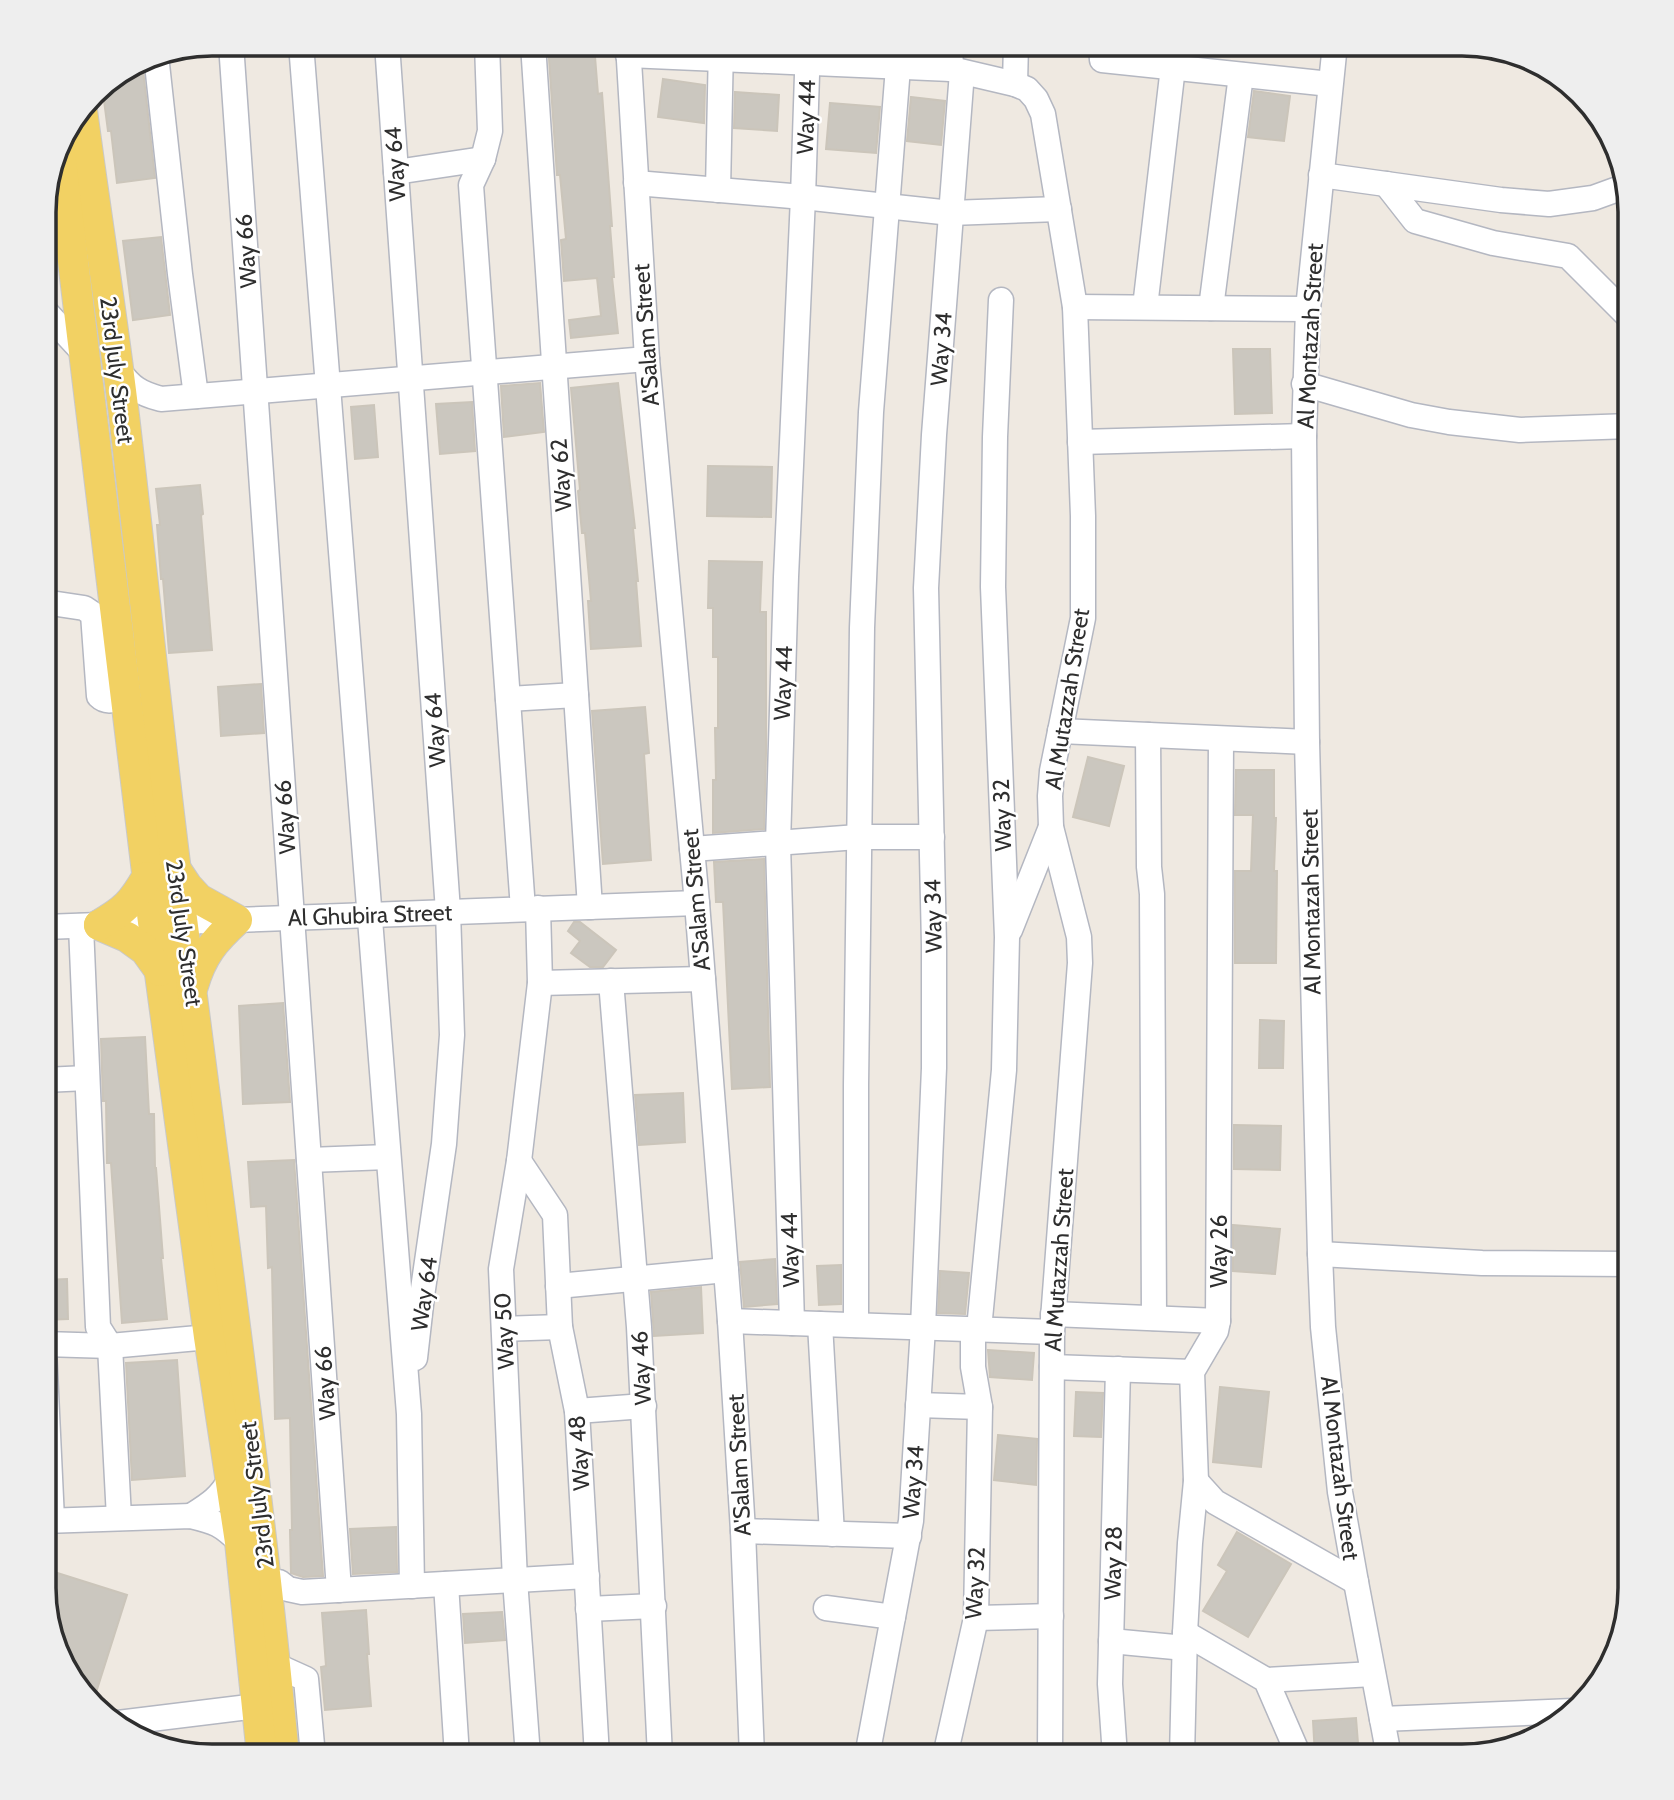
<svg xmlns="http://www.w3.org/2000/svg" width="1674" height="1800" viewBox="0 0 1674 1800" font-family="Cabin,sans-serif">
<style>
.building{fill:#cbc7bf;stroke:#cbc5ba;stroke-width:2}
.lines{fill:none;stroke-linecap:round;stroke-linejoin:round}
.minor-casing{stroke:#b4b7c1;stroke-width:27}
.major-casing{stroke:#c9c9c9;stroke-width:32}
.minor{stroke:#fff;stroke-width:24}
.major{stroke:#f2d163;stroke-width:30}
.labels{text-anchor:middle;stroke-width:5;stroke-linejoin:round;paint-order:stroke}
.street-label{font-size:23px;fill:#2e2e2e;stroke:#fff}
.rim{fill:none;stroke:#2e2e2e;stroke-width:3.5}
</style>
<rect width="100%" height="100%" fill="#efe9e1"/>
<g class="building">
<path d="M548 44H594L598 94 602 93 612 226H610L614 277H612L618 333 571 338 569 320 601 316 597 278 564 281 561 240 566 239 560 175H557Z"/>
<path d="M142 60 155 178 117 183 111 131H108L102 85Z"/>
<path d="M663 79 705 85 704 123 658 117Z"/>
<path d="M1254 91 1290 96 1284 141 1248 137Z"/>
<path d="M735 92 779 95 777 131 734 128Z"/>
<path d="M911 97 945 101 941 145 907 141Z"/>
<path d="M830 103 880 107 876 153 826 149Z"/>
<path d="M161 237 170 315 133 320 123 241Z"/>
<path d="M1233 349H1270L1272 413 1235 414Z"/>
<path d="M540 383 544 432 504 437 501 386Z"/>
<path d="M618 383 635 528H633L638 581H636L641 646 591 649 588 601H591L585 533H582L578 491 580 490 571 388Z"/>
<path d="M472 402 475 451 440 454 436 404Z"/>
<path d="M374 405 378 457 355 459 351 407Z"/>
<path d="M708 466 772 467 771 517 707 516Z"/>
<path d="M200 485 203 514 201 515 212 650 169 653 163 579H161L157 525H160L156 489Z"/>
<path d="M709 561 762 562 760 612H766V753L764 829 713 833V780H716L715 728H718V657H713V608H708Z"/>
<path d="M261 684 264 733 221 736 218 687Z"/>
<path d="M645 707 649 753 644 754 651 860 603 864 592 711Z"/>
<path d="M1088 757 1124 766 1109 826 1073 817Z"/>
<path d="M1236 770H1274V818H1276L1274 871H1277L1276 963H1235V871H1251L1253 815H1235Z"/>
<path d="M764 859 770 1087 732 1089 723 902H716L714 862Z"/>
<path d="M574 922H580L616 950 603 967H590L571 953 580 941 568 931Z"/>
<path d="M283 1003 290 1102 243 1104 239 1006Z"/>
<path d="M1260 1020 1284 1021 1283 1068H1259Z"/>
<path d="M145 1037 149 1114H154L155 1168H156L163 1258H161L167 1319 122 1323 111 1163H107L106 1101H103L101 1039Z"/>
<path d="M683 1093 685 1142 639 1145 635 1095Z"/>
<path d="M1234 1125 1281 1126 1280 1170 1234 1169Z"/>
<path d="M294 1160 323 1576 303 1577 291 1573 290 1530H292L290 1418 275 1419 272 1267 268 1268 266 1206 251 1207 248 1162Z"/>
<path d="M1233 1225 1280 1229 1275 1274 1233 1271Z"/>
<path d="M775 1259 777 1304 744 1307 740 1262Z"/>
<path d="M841 1265V1304L819 1305 817 1266Z"/>
<path d="M940 1271 969 1273 965 1314 938 1313Z"/>
<path d="M67 1279 68 1319 44 1320V1280Z"/>
<path d="M701 1287 703 1333 654 1336 651 1292Z"/>
<path d="M988 1350 1034 1353 1032 1380 990 1377Z"/>
<path d="M177 1360 185 1476 132 1480 126 1363Z"/>
<path d="M1220 1387 1269 1392 1261 1467 1213 1462Z"/>
<path d="M1076 1392 1103 1393 1101 1437 1074 1436Z"/>
<path d="M998 1435 1037 1439 1036 1485 994 1480Z"/>
<path d="M396 1527 397 1572 353 1574 350 1529Z"/>
<path d="M1237 1532 1291 1564 1248 1637 1203 1611 1227 1571 1218 1565Z"/>
<path d="M51 1571 127 1595 93 1702 79 1691 53 1642 44 1591Z"/>
<path d="M366 1610 369 1654H367L371 1706 325 1710 321 1667 326 1666 322 1613Z"/>
<path d="M502 1612 505 1640 465 1643 463 1614Z"/>
<path d="M1356 1718 1359 1756H1315L1313 1721Z"/>
</g>
<g class="lines">
<g class="minor-casing">
<g id="minor">
<path d="M231 44 339 1590"/>
<path d="M301 44 409 1414 412 1586"/>
<path d="M387 44 448 911 452 1035 444 1144 422 1296 415 1358"/>
<path d="M487 44 490 131 483 159 471 185 523 909"/>
<path d="M533 44 590 907"/>
<path d="M628 44 647 359 697 903 730 1321 743 1531 752 1756"/>
<path d="M950 44 951 69"/>
<path d="M1101 44 1102 60 1330 84"/>
<path d="M1335 44 1308 309 1304 436 1307 742 1320 1254 1323 1327 1340 1492 1356 1582 1389 1756"/>
<path d="M156 55 180 274 196 396"/>
<path d="M628 55 951 69 1015 84 1027 89 1036 99 1043 114 1075 307 1083 516V618L1052 771 1050 796 1051 827 1079 937 1080 963 1052 1332 1050 1756"/>
<path d="M1015 84 1016 44"/>
<path d="M396 172 483 159"/>
<path d="M1321 175 1501 200 1549 204 1593 198 1626 186"/>
<path d="M636 183 803 197 951 213 1059 209"/>
<path d="M1386 184 1415 221 1493 243 1568 256 1630 318"/>
<path d="M718 190 721 45"/>
<path d="M1075 307 1308 309"/>
<path d="M1145 307 1173 67"/>
<path d="M1211 308 1241 75"/>
<path d="M45 311 84 353"/>
<path d="M118 370C132 388 139 393 161 399L647 359"/>
<path d="M1304 384 1411 415 1449 422 1520 430 1630 426"/>
<path d="M1080 442 1304 436"/>
<path d="M44 602 84 608 93 614 99 696C107 704 116 699 125 697"/>
<path d="M508 699 576 695"/>
<path d="M1060 731 1307 742"/>
<path d="M1148 735 1149 867 1152 894 1154 1318"/>
<path d="M692 849 858 837H932"/>
<path d="M81 926 98 1327 110 1346 119 1518"/>
<path d="M44 927 697 903"/>
<path d="M1010 930 1051 827"/>
<path d="M611 981 639 1327 660 1756"/>
<path d="M540 983 703 979"/>
<path d="M44 1080 87 1078"/>
<path d="M309 1160 388 1157"/>
<path d="M519 1161 555 1215 560 1327 577 1411 597 1756"/>
<path d="M1320 1254 1482 1263 1630 1264"/>
<path d="M558 1286 726 1270"/>
<path d="M1053 1314 1218 1321"/>
<path d="M730 1321 1052 1332"/>
<path d="M792 1323 778 844 786 577 803 197 808 44"/>
<path d="M820 1324 832 1534"/>
<path d="M856 1325V1085L862 628 871 412 898 67"/>
<path d="M504 1329 560 1327"/>
<path d="M979 1329 1004 1070 1007 937 993 587 995 437 1001 300"/>
<path d="M44 1344 110 1346 209 1337"/>
<path d="M44 1349 52 1520"/>
<path d="M1052 1367 1192 1372"/>
<path d="M918 1405 980 1407 973 1367V1329"/>
<path d="M577 1411 644 1406"/>
<path d="M1196 1481 1215 1502 1356 1582"/>
<path d="M191 1516C210 1504 220 1498 231 1478"/>
<path d="M44 1521 191 1516C216 1522 221 1524 240 1542"/>
<path d="M743 1531 909 1536"/>
<path d="M446 1584 457 1756"/>
<path d="M268 1592 279 1582 288 1589 302 1592 587 1576"/>
<path d="M826 1608 893 1617"/>
<path d="M588 1609 654 1606"/>
<path d="M976 1618 1051 1616"/>
<path d="M1185 1633 1266 1680 1299 1756"/>
<path d="M1111 1641 1185 1648"/>
<path d="M275 1665 306 1679 313 1756"/>
<path d="M1266 1680 1373 1674"/>
<path d="M1382 1719 1573 1711"/>
<path d="M118 1723 257 1706"/>
<path d="M528 1756 515 1580 501 1269 519 1161 540 983 538 908"/>
<path d="M867 1756 911 1521 923 1327 934 1068V945L926 588 934 435 962 72"/>
<path d="M945 1756 976 1618 980 1407"/>
<path d="M1115 1756 1110 1684 1118 1369"/>
<path d="M1182 1756 1185 1633 1190 1543 1196 1481 1192 1372 1216 1331 1218 1321 1221 739"/>
</g>
</g>
<g class="major-casing">
<g id="major">
<path d="M82 110C95 209 111 308 123 407 141 559 156 711 175 863 212 1161 256 1457 284 1756"/>
<path d="M59 145 153 922 209 1337 240 1542 262 1756"/>
<path d="M177 871 187 886 199 899 237 920C214 941 202 955 193 986"/>
<path d="M99 925 127 937 145 950 160 971"/>
<path d="M99 925C125 910 132 903 147 877"/>
</g>
</g>
<use href="#minor" class="minor"/>
<use href="#major" class="major"/>
</g>
<g class="labels">
<g class="street-label">
<text transform="translate(806 117) rotate(-88)" y="8">Way 44</text>
<text transform="translate(395 164) rotate(-94)" y="8">Way 64</text>
<text transform="translate(246 251) rotate(-94)" y="8">Way 66</text>
<text transform="translate(646 335) rotate(-94)" y="8">A'Salam Street</text>
<text transform="translate(1310 336) rotate(-87)" y="8">Al Montazah Street</text>
<text transform="translate(941 349) rotate(-86)" y="8">Way 34</text>
<text transform="translate(117 370) rotate(83)" y="8">23rd July Street</text>
<text transform="translate(561 475) rotate(-94)" y="8">Way 62</text>
<text transform="translate(783 683) rotate(-88)" y="8">Way 44</text>
<text transform="translate(1067 699) rotate(-81)" y="8">Al Mutazzah Street</text>
<text transform="translate(435 730) rotate(-94)" y="8">Way 64</text>
<text transform="translate(1002 815) rotate(-92)" y="8">Way 32</text>
<text transform="translate(285 817) rotate(-94)" y="8">Way 66</text>
<text transform="translate(696 900) rotate(-95)" y="8">A'Salam Street</text>
<text transform="translate(1311 902) rotate(-91)" y="8">Al Montazah Street</text>
<text transform="translate(370 915) rotate(-2)" y="8">Al Ghubira Street</text>
<text transform="translate(933 916) rotate(-91)" y="8">Way 34</text>
<text transform="translate(184 933) rotate(82)" y="8">23rd July Street</text>
<text transform="translate(790 1250) rotate(-92)" y="8">Way 44</text>
<text transform="translate(1219 1251) rotate(-90)" y="8">Way 26</text>
<text transform="translate(1059 1260) rotate(-86)" y="8">Al Mutazzah Street</text>
<text transform="translate(424 1294) rotate(-82)" y="8">Way 64</text>
<text transform="translate(504 1331) rotate(-93)" y="8">Way 50</text>
<text transform="translate(641 1368) rotate(-93)" y="8">Way 46</text>
<text transform="translate(325 1383) rotate(-94)" y="8">Way 66</text>
<text transform="translate(579 1453) rotate(-94)" y="8">Way 48</text>
<text transform="translate(739 1465) rotate(-93)" y="8">A'Salam Street</text>
<text transform="translate(1340 1468) rotate(83)" y="8">Al Montazah Street</text>
<text transform="translate(913 1482) rotate(-86)" y="8">Way 34</text>
<text transform="translate(257 1495) rotate(-97)" y="8">23rd July Street</text>
<text transform="translate(1113 1563) rotate(-89)" y="8">Way 28</text>
<text transform="translate(975 1583) rotate(-87)" y="8">Way 32</text>
</g>
</g>
<path d="M0 0H1674V1800H0ZM212 56H1462A156 156 0 0 1 1618 212V1588A156 156 0 0 1 1462 1744H212A156 156 0 0 1 56 1588V212A156 156 0 0 1 212 56Z" fill="#eee" fill-rule="evenodd"/>
<path class="rim" d="M212 56H1462A156 156 0 0 1 1618 212V1588A156 156 0 0 1 1462 1744H212A156 156 0 0 1 56 1588V212A156 156 0 0 1 212 56Z"/>
</svg>
